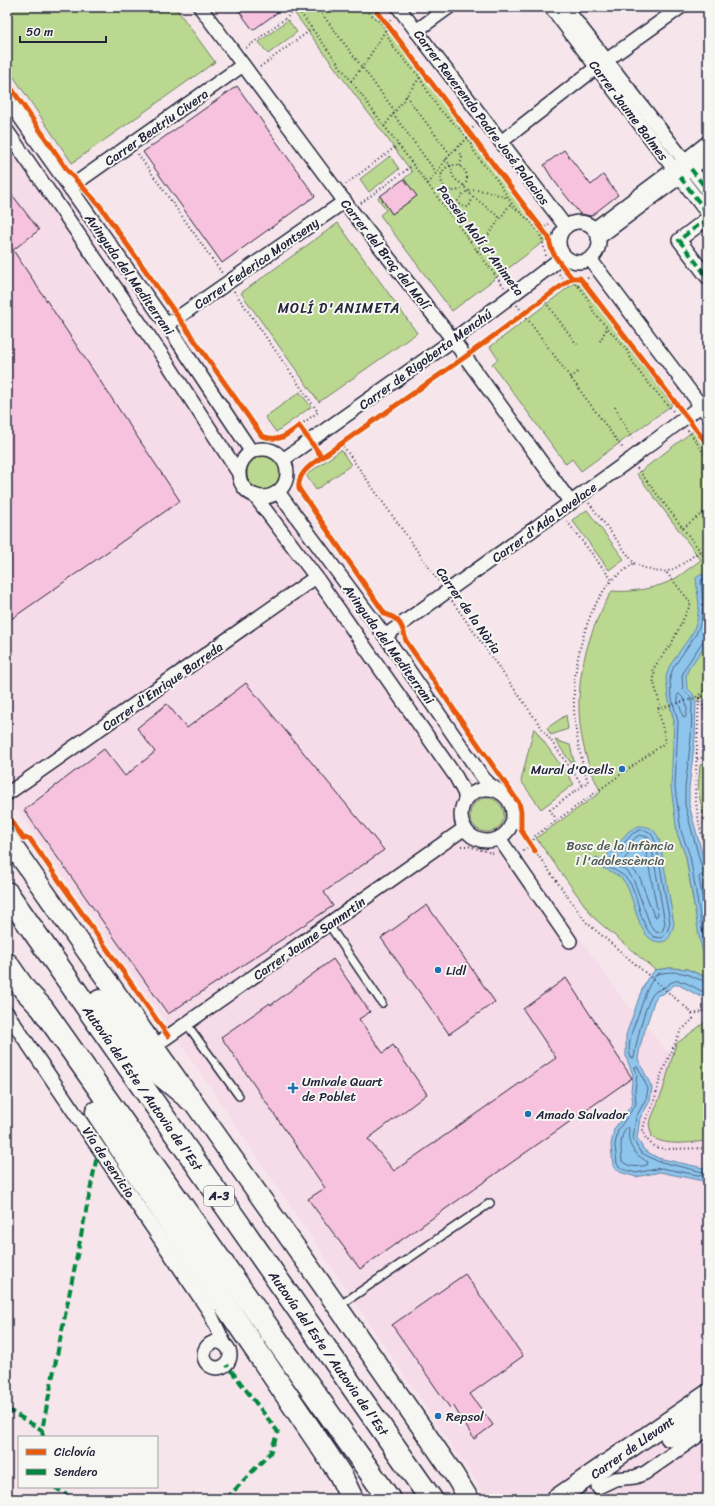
<svg xmlns="http://www.w3.org/2000/svg" width="715" height="1506" viewBox="0 0 715 1506" font-family="Sriracha,sans-serif">
<style>
.built{fill:#f6dbe8}
.green{fill:#bbd890;stroke:#6e7d66}
.water{fill:#8ec5ec;stroke:#6384a5}
.lines{fill:none;stroke-linecap:round;stroke-linejoin:round}
.shore{stroke:#4d6382;stroke-width:1}
.building{fill:#f7c2dd;stroke:#22223b}
.lane-casing{stroke:#22223b;stroke-width:10}
.street-casing{stroke:#22223b;stroke-width:16}
.secondary-casing{stroke:#22223b;stroke-width:22}
.highway-casing{stroke:#22223b;stroke-width:25}
.path{stroke:#22223b;stroke-width:2;stroke-dasharray:1 3;stroke-linecap:butt}
.lane{stroke:#f6f6f2;stroke-width:7}
.street{stroke:#f6f6f2;stroke-width:13}
.secondary{stroke:#f6f6f2;stroke-width:19}
.highway{stroke:#f6f6f2;stroke-width:22}
.quiet{stroke:#00873e;stroke-width:4;stroke-dasharray:8 4;stroke-linecap:butt}
.cycleway-casing{stroke:#f6f6f2;stroke-width:8}
.cycleway{stroke:#e8590c;stroke-width:5}
.poi-dot{fill:#1f6fb2;stroke:#f6f6f2;stroke-width:1.5}
.labels{text-anchor:middle;stroke-width:4;stroke-linejoin:round;paint-order:stroke}
.shield{fill:#f6f6f2;stroke:#626272;stroke-width:1}
.shield-label{font-size:12px;font-weight:bold;fill:#22223b}
.street-label{font-size:13px;fill:#22223b;stroke:#f6f6f2}
.poi-label{font-size:13px;fill:#22223b;stroke:#f6f6f2;text-anchor:start}
.park-label{font-size:13px;fill:#505954;stroke:#f6f6f2}
.neighbourhood-label{font-size:14px;letter-spacing:1px;fill:#22223b;stroke:#f6f6f2}
</style>
<rect width="100%" height="100%" fill="#f6e6ec"/>
<filter id="ink" filterUnits="userSpaceOnUse"><feTurbulence type="fractalNoise" baseFrequency=".025" numOctaves="2"/><feDisplacementMap in="SourceGraphic" scale="8" xChannelSelector="R" yChannelSelector="G"/><feConvolveMatrix kernelMatrix="1 2 1 2 8 2 1 2 1" color-interpolation-filters="sRGB"/></filter>
<g filter="url(#ink)">
<path class="built" d="M7 116 272 496 515 847 629 1007 708 1099V1499H488L164 1019 7 795Z"/>
<g class="green">
<path d="M7 7H175L215 62 72 163 7 67Z"/>
<path d="M290 7H371L547 239 452 311 380 215 386 210 378 198 380 196 392 214 416 196 404 179 412 172Z"/>
<path d="M288 20 297 32 268 54 259 42Z"/>
<path d="M390 156 399 169 369 192 360 179Z"/>
<path d="M338 223 417 333 319 402 241 293Z"/>
<path d="M578 280 672 405 581 471 572 459 566 464 492 364 498 359 490 347Z"/>
<path d="M300 392 311 407 276 432 265 417Z"/>
<path d="M693 431 708 450V706L703 696 696 702 671 709 674 721V743L677 833 686 857 692 895 708 974 706 977 687 969 670 968 655 970 594 918 536 838 601 792C566 728 575 652 612 591 630 593 660 588 676 578 684 573 692 566 701 560L637 474Z"/>
<path d="M341 450 351 465 316 490 306 475Z"/>
<circle cx="264" cy="473" r="17"/>
<path d="M587 510 624 559 609 570 572 520Z"/>
<path d="M566 715 568 729 551 735 547 728Z"/>
<path d="M534 728 574 784 541 809 521 781Z"/>
<path d="M555 740 570 745 574 761 571 763Z"/>
<path d="M708 763V838L698 789 700 765Z"/>
<circle cx="487" cy="815" r="17"/>
<path d="M708 1020V1141C691 1142 667 1147 652 1137L649 1124 663 1090 676 1044Z"/>
</g>
<g class="water">
<path d="M700 575H708V641L688 670 686 676 687 688 693 694 696 702 695 738 689 788V805L708 875V997L699 996 679 985H674L663 994 658 995 654 1001 640 1046 638 1059 652 1088 650 1101 640 1118 637 1138 644 1150 658 1158 708 1169V1182L660 1172 636 1177 620 1172 613 1166 611 1145 614 1129 633 1103 631 1090 633 1075 626 1057V1035L641 992 647 979 655 970 670 968 687 969 705 977 708 974 699 936 686 857 677 833 671 787 674 721 668 696 666 677 669 667 693 632 697 621 699 606 696 578Z"/>
<path d="M639 826C651 826 656 830 660 842L674 924C672 931 670 942 661 942 636 943 636 895 623 880 616 872 602 868 593 864L596 857 603 860 629 831Z"/>
</g>
<g class="lines">
<g class="shore">
<path d="M708 579H702L701 580 703 606 701 622 696 634 673 668 670 678 671 695 678 721 675 787 681 831 690 856 703 935 708 957"/>
<path d="M708 584 706 586C707 602 709 617 702 632L704 634H708"/>
<path d="M708 639 703 641 685 668 682 676 683 690 690 696 692 703 691 738 685 788V805L702 869 704 872H708"/>
<path d="M679 694C687 700 689 710 685 718L683 717 677 697Z"/>
<path d="M640 830H645L651 833 656 843 670 923 667 932 662 938 654 937C640 927 639 898 630 883 624 873 614 871 605 865L632 834Z"/>
<path d="M640 835 648 837 651 844 665 923 663 930 660 933 656 932 651 927 634 881 628 872 613 863 635 838Z"/>
<path d="M641 841 644 842 645 846 658 914 656 917 654 916 640 878 633 869 623 861Z"/>
<path d="M708 877 701 875 699 877 708 935"/>
<path d="M708 980C700 982 694 976 686 974 677 971 666 972 657 974 648 984 645 995 641 1007 636 1023 625 1041 631 1058H634C636 1044 645 1001 655 992 657 990 662 989 665 987 670 983 674 980 679 981 689 982 697 991 708 993"/>
<path d="M635 1067H638L648 1089 646 1099 636 1117 633 1139 640 1152 657 1161 703 1172 704 1174 703 1176 661 1168 636 1173 622 1169 617 1164 615 1145 618 1130 636 1104 635 1090 637 1075Z"/>
<path d="M628 1127 629 1129C627 1146 634 1154 648 1162L647 1165C638 1167 629 1168 622 1161 621 1150 619 1138 626 1128Z"/>
</g>
</g>
<g class="building">
<path d="M236 7H285L253 30Z"/>
<path d="M237 86 315 196 222 263 143 152Z"/>
<path d="M564 150 591 185 603 175 618 195 591 216 580 214 552 178 544 165Z"/>
<path d="M404 179 417 196 392 214 380 196Z"/>
<path d="M7 188 39 230 13 250 180 501 7 622Z"/>
<path d="M246 683 384 850 324 892 333 906 168 1014 24 810 104 749 125 776 155 752 137 728 167 704 187 728Z"/>
<path d="M427 905 495 1002 449 1034 381 938Z"/>
<path d="M333 959 370 1012 359 1019 383 1053 393 1045 427 1094 368 1139 394 1171 556 1058 523 1009 566 978 632 1078 360 1269 308 1199 325 1188 221 1037 270 1003 271 1005Z"/>
<path d="M465 1274 523 1356 470 1394 493 1425 474 1439 453 1405 450 1408 392 1325Z"/>
</g>
<g class="lines">
<g class="lane-casing">
<g id="lane">
<path d="M329 925 382 1003"/>
<path d="M186 1023 239 1096"/>
<path d="M339 1306 490 1203"/>
</g>
</g>
<g class="street-casing">
<g id="street">
<path d="M200 7 351 210 453 340 571 503"/>
<path d="M398 7 566 227"/>
<path d="M551 7 708 214"/>
<path d="M565 7 708 191"/>
<path d="M416 31 449 7"/>
<path d="M7 99 167 325 251 451"/>
<path d="M7 131 162 355 238 472"/>
<path d="M501 142 597 67 681 7"/>
<path d="M69 188 243 65"/>
<path d="M708 218 679 240 708 278"/>
<circle cx="579" cy="242" r="20"/>
<path d="M594 229 674 169 708 142"/>
<path d="M598 238 708 156"/>
<path d="M590 259 708 415"/>
<path d="M167 325 345 201"/>
<circle cx="263" cy="473" r="24"/>
<path d="M284 459 453 340 564 256"/>
<path d="M278 492 385 636 484 779 490 785 502 793"/>
<path d="M254 495 316 577 456 777 465 794V801"/>
<path d="M385 636 631 459 708 400"/>
<circle cx="487" cy="815" r="26"/>
<path d="M7 794 316 577"/>
<path d="M499 838 570 941"/>
<path d="M7 1013 209 1311 225 1345"/>
<path d="M153 1047 465 828"/>
<circle cx="217" cy="1355" r="13"/>
<path d="M598 1487 615 1479 635 1477 645 1473 708 1429"/>
</g>
</g>
<g class="secondary-casing">
<g id="secondary">
<path d="M7 838C155 1050 307 1260 453 1473L469 1499"/>
<path d="M670 1437 708 1411"/>
<path d="M556 1499 708 1394"/>
</g>
</g>
<g class="highway-casing">
<g id="highway">
<path d="M7 893 431 1499"/>
<path d="M7 964 25 990 42 1008 389 1499"/>
<path d="M100 1001 112 1018 161 1075 191 1100"/>
<path d="M97 1112 178 1235 326 1453 340 1474 352 1499"/>
</g>
</g>
<g class="path">
<path d="M296 7 504 287"/>
<path d="M319 7V10L395 111"/>
<path d="M363 7 383 25 393 47 418 75 431 97 440 110 462 131 469 140 474 151 480 160 497 180 514 207 532 223 538 231 542 239 546 256"/>
<path d="M383 25 392 19"/>
<path d="M246 48 298 9"/>
<path d="M260 67 312 29"/>
<path d="M351 81 366 62 385 31"/>
<path d="M406 96 450 154"/>
<path d="M393 114 436 172"/>
<path d="M384 127 420 77"/>
<path d="M138 154 222 273"/>
<path d="M446 159 452 169V175L456 180 463 185 470 194 500 218"/>
<circle cx="454" cy="178" r="13"/>
<path d="M460 166 462 158 460 151"/>
<path d="M346 184 398 145"/>
<path d="M428 184 451 153 468 138 474 125"/>
<path d="M473 197 469 207C463 207 460 206 458 201 466 181 494 194 508 198"/>
<path d="M361 203 413 165"/>
<path d="M539 232 549 224"/>
<path d="M477 251 511 203"/>
<path d="M559 274 563 279 573 282 581 289 588 299 594 313 626 349 634 364 643 377 673 411"/>
<path d="M578 286 589 277"/>
<path d="M234 291 318 412 299 426"/>
<path d="M543 299 578 346"/>
<path d="M517 305 624 450"/>
<path d="M600 341 607 328"/>
<path d="M571 378 579 371"/>
<path d="M615 407 632 439"/>
<path d="M688 430 708 459"/>
<path d="M341 443 440 583"/>
<path d="M637 468 708 561"/>
<path d="M589 503 634 563 612 580"/>
<path d="M702 514 708 522"/>
<path d="M683 528 708 509"/>
<path d="M634 563C666 580 674 570 700 551"/>
<path d="M452 601 583 786"/>
<path d="M699 697 695 796 699 823 708 864"/>
<path d="M699 698 708 718"/>
<path d="M658 709 695 698 708 688"/>
<path d="M697 759 708 756"/>
<path d="M557 820 550 810 588 782C572 731 568 686 584 634 590 614 598 596 612 580L566 520"/>
<path d="M461 846H468L495 854"/>
<path d="M523 851 531 846 535 836 666 742 658 709 660 705 653 679 655 676 653 669 667 649 670 647 691 603 666 572"/>
<path d="M535 851 586 922 689 1010 692 1014 693 1019 680 1032 661 1075 653 1105 645 1121 643 1130 645 1137 650 1143 656 1147 665 1149 708 1148"/>
<path d="M692 1014 708 1011"/>
</g>
<use href="#lane" class="lane"/>
<use href="#street" class="street"/>
<use href="#secondary" class="secondary"/>
<use href="#highway" class="highway"/>
<g class="quiet">
<path d="M691 169 708 191"/>
<path d="M680 177 708 214"/>
<path d="M708 218 679 240 708 278"/>
<path d="M7 1409 42 1430"/>
<path d="M43 1437 42 1430 99 1146"/>
<path d="M54 1487 74 1499"/>
<path d="M226 1499 270 1453 278 1432 227 1365"/>
</g>
<g class="cycleway-casing">
<g id="cycleway">
<path d="M374 7 549 238C551 256 561 264 572 278H580L708 445"/>
<path d="M7 82 68 171 100 206 262 436C280 442 284 437 299 426L322 457C311 465 297 473 299 489L385 614C400 618 403 627 406 641L519 803 521 811V830L535 851"/>
<path d="M322 457 465 357 572 278"/>
<path d="M7 814 23 838 30 839 168 1036"/>
</g>
</g>
<use href="#cycleway" class="cycleway"/>
</g>
</g>
<g class="poi-dot">
<circle cx="622" cy="769" r="4"/>
<circle cx="438" cy="970" r="4"/>
<path d="M291 1082h4v4h4v4h-4v4h-4v-4h-4v-4h4z"/>
<circle cx="528" cy="1114" r="4"/>
<circle cx="438" cy="1416" r="4"/>
</g>
<g class="labels">
<rect class="shield" x="204" y="1186" width="30" height="20" rx="3"/>
<g class="shield-label">
<text x="219" y="1200">A-3</text>
</g>
<g class="street-label">
<text transform="translate(629 110) rotate(53)" y="5">Carrer Jaume Balmes</text>
<text transform="translate(482 117) rotate(53)" y="5">Carrer Reverendo Padre José Palacios</text>
<text transform="translate(156 127) rotate(-35)" y="5">Carrer Beatriu Civera</text>
<text transform="translate(481 240) rotate(53)" y="5">Passeig Molí d'Animeta</text>
<text transform="translate(386 254) rotate(52)" y="5">Carrer del Braç del Molí</text>
<text transform="translate(256 263) rotate(-35)" y="5">Carrer Federica Montseny</text>
<text transform="translate(130 274) rotate(55)" y="5">Avinguda del Mediterrani</text>
<text transform="translate(425 359) rotate(-36)" y="5">Carrer de Rigoberta Menchú</text>
<text transform="translate(544 522) rotate(-36)" y="5">Carrer d'Ada Lovelace</text>
<text transform="translate(469 610) rotate(55)" y="5">Carrer de la Nòria</text>
<text transform="translate(389 644) rotate(54)" y="5">Avinguda del Mediterrani</text>
<text transform="translate(162 686) rotate(-35)" y="5">Carrer d'Enrique Barreda</text>
<text transform="translate(309 938) rotate(-35)" y="5">Carrer Jaume Sanmrtin</text>
<text transform="translate(143 1088) rotate(55)" y="5">Autovía del Este / Autovia de l'Est</text>
<text transform="translate(109 1162) rotate(56)" y="5">Vía de servicio</text>
<text transform="translate(329 1353) rotate(55)" y="5">Autovía del Este / Autovia de l'Est</text>
<text transform="translate(632 1447) rotate(-35)" y="5">Carrer de Llevant</text>
</g>
<g class="poi-label">
<text x="614" y="774" text-anchor="end">Mural d'Ocells</text>
<text x="446" y="975">Lidl</text>
<text x="302" y="1086">Umivale Quart<tspan x="302" dy="15">de Poblet</tspan></text>
<text x="536" y="1119">Amado Salvador</text>
<text x="446" y="1421">Repsol</text>
</g>
<g class="park-label">
<text x="620" y="850">Bosc de la infància<tspan x="620" dy="15">i l'adolescència</tspan></text>
</g>
<g class="neighbourhood-label">
<text x="339" y="313">MOLÍ D'ANIMETA</text>
</g>
</g>
<rect width="715" height="1506" fill="none" stroke="#f6f6f2" stroke-width="24"/>
<rect x="12" y="12" width="691" height="1482" fill="none" stroke="#22223b" stroke-width="1.5" filter="url(#ink)"/>
<rect x="18" y="1436" width="140" height="52" fill="#f6f6f2" stroke="#a1a1a9"/>
<rect x="26" y="1449" width="20" height="6" fill="#e8590c" stroke="#a1a1a9"/>
<text x="54" y="1456" font-size="12" fill="#22223b">Ciclovía</text>
<rect x="26" y="1469" width="20" height="6" fill="#00873e" stroke="#a1a1a9"/>
<text x="54" y="1476" font-size="12" fill="#22223b">Sendero</text>
<path d="M20 36v6h86v-6" fill="none" stroke="#22223b" stroke-width="2"/>
<text x="26" y="36" font-size="12" fill="#22223b" stroke="#f6f6f2" stroke-width="3" paint-order="stroke">50 m</text>
</svg>
